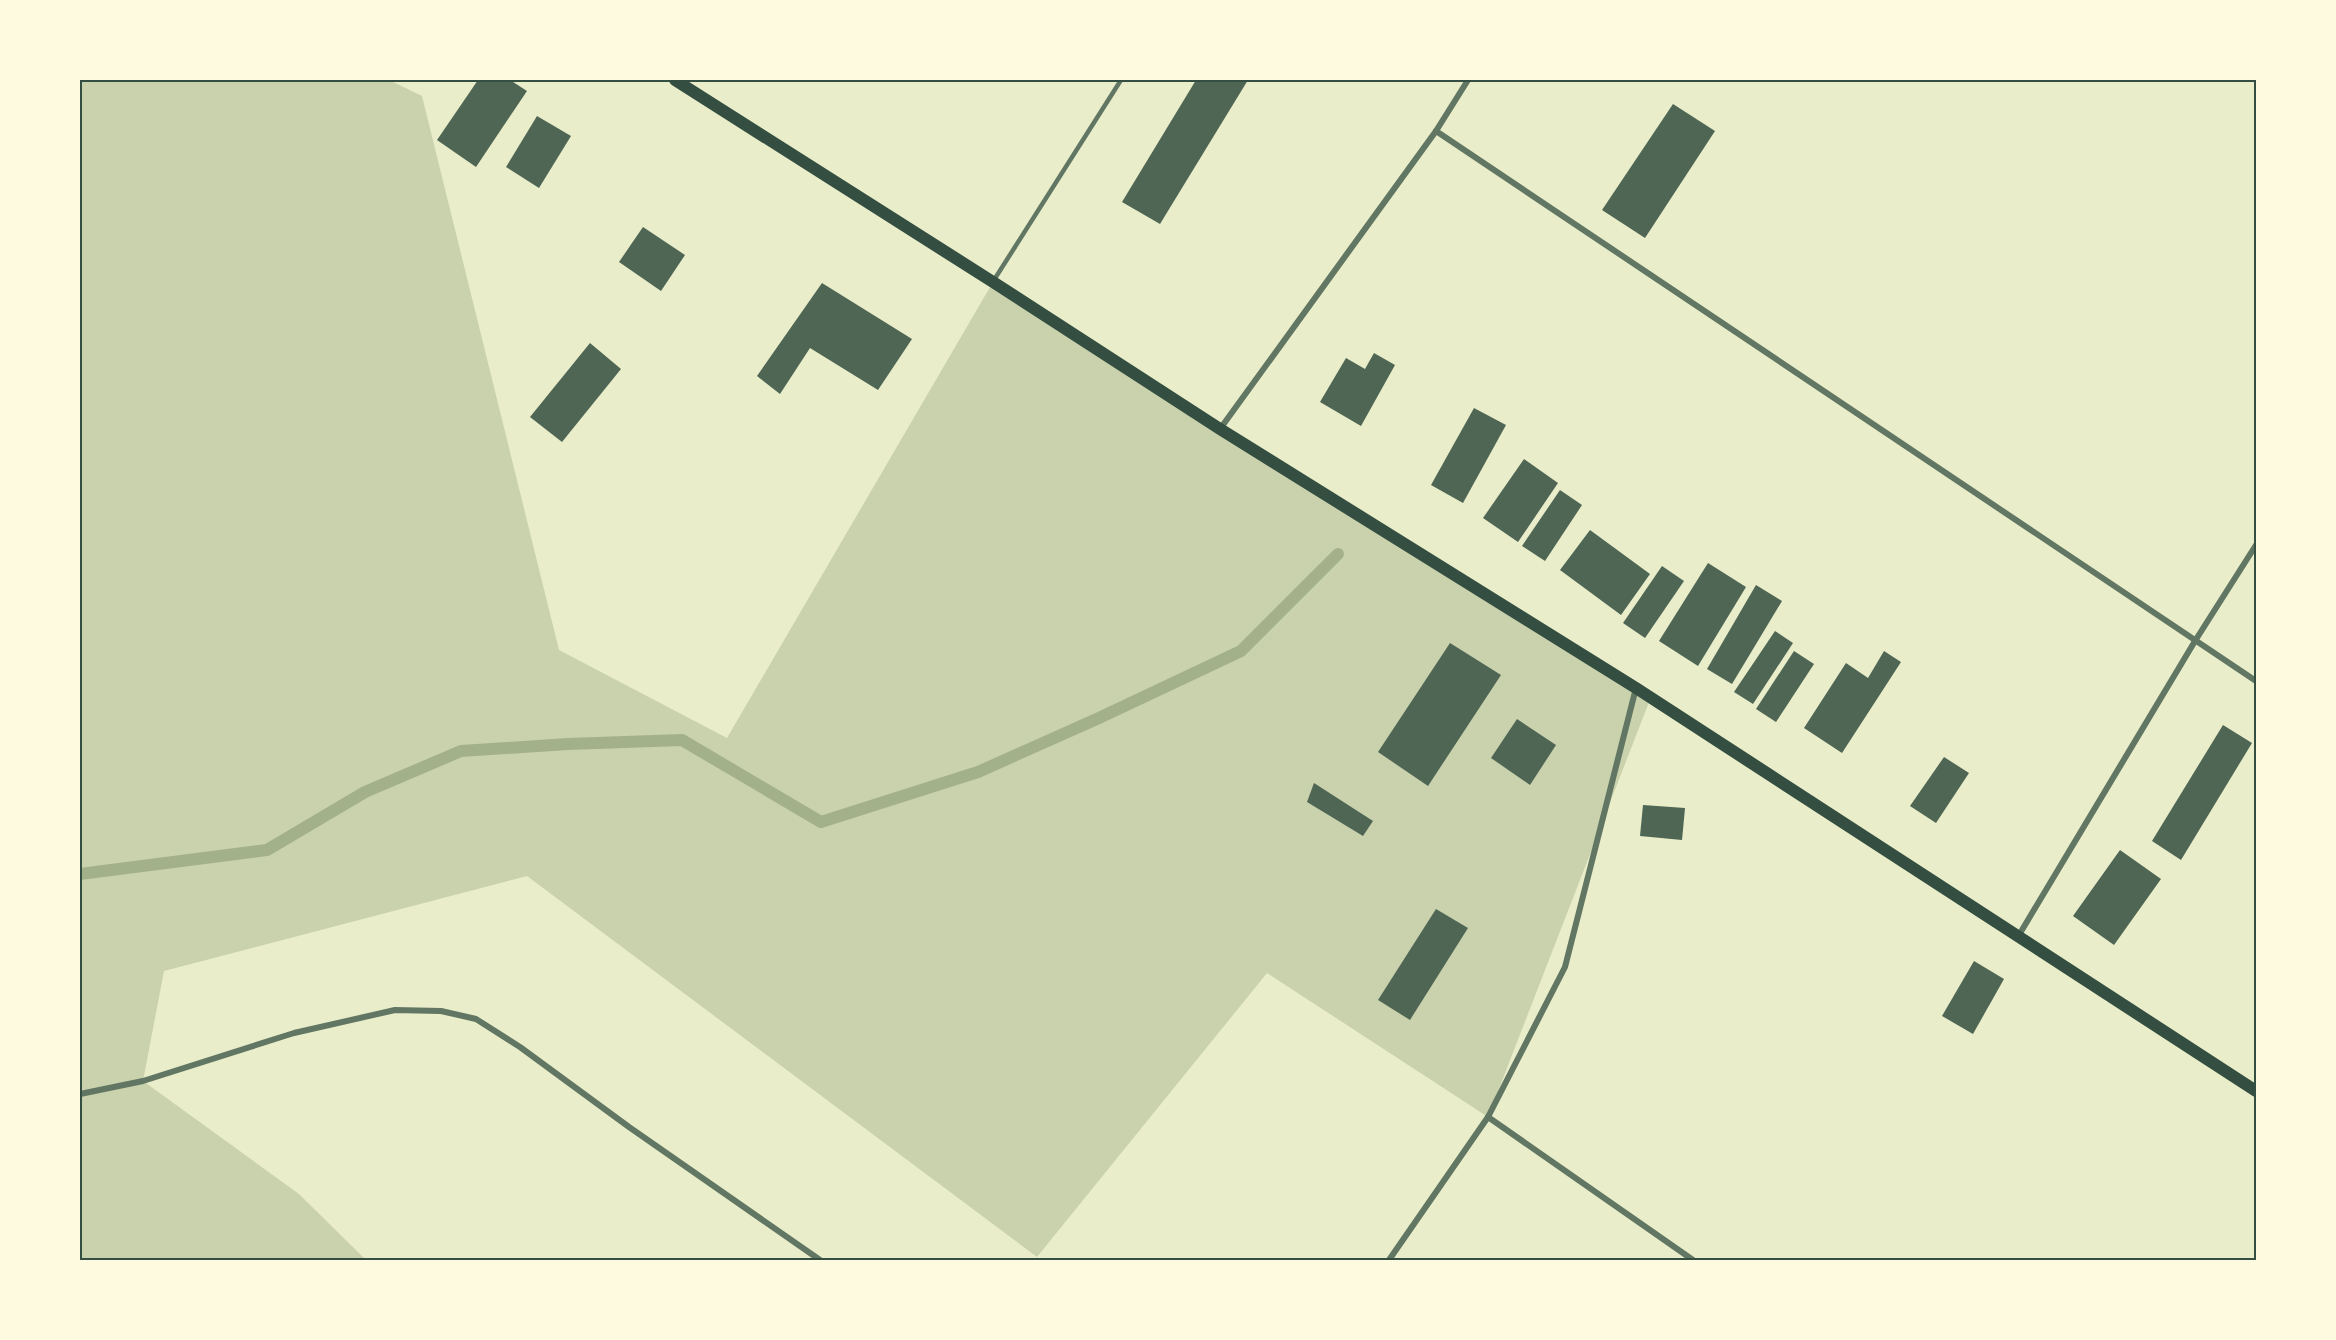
<svg xmlns="http://www.w3.org/2000/svg" width="2336" height="1340" viewBox="0 0 2336 1340" font-family="Barlow,sans-serif">
<style>
.green{fill:#cad2ad}
.lines{fill:none;stroke-linecap:round;stroke-linejoin:round}
.stream{stroke:#a3b18a;stroke-width:12}
.building{fill:#4f6655}
.service{stroke:#617663;stroke-width:4.5}
.minor{stroke:#617663;stroke-width:6}
.secondary{stroke:#344e41;stroke-width:12}
.neatline{fill:none;stroke:#344e41;stroke-width:2}
</style>
<rect width="100%" height="100%" fill="#e9edc9"/>
<path class="green" d="M80 80H389L422 96 559 650 727 738 993 282 1651 697 1488 1117 1267 973 1037 1257 527 876 164 971 143 1081 299 1194 366 1260H80Z"/>
<g class="lines">
<path class="stream" d="M80 874 267 850 365 792 461 751 568 744 682 740 821 822 978 772 1099 718 1241 651 1338 554"/>
</g>
<g class="building">
<path d="M478 80H510L527 91 476 167 437 140Z"/>
<path d="M1196 80H1248L1160 224 1122 202Z"/>
<path d="M1673 104 1715 131 1645 238 1602 210Z"/>
<path d="M537 116 571 136 539 188 506 167Z"/>
<path d="M643 227 685 255 661 291 619 262Z"/>
<path d="M822 283 912 339 878 390 810 348 780 394 757 376Z"/>
<path d="M590 343 621 369 562 442 530 417Z"/>
<path d="M1374 353 1395 365 1361 426 1320 402 1346 358 1365 369Z"/>
<path d="M1474 408 1506 425 1463 503 1431 485Z"/>
<path d="M1524 459 1558 483 1518 542 1483 518Z"/>
<path d="M1560 490 1582 505 1545 561 1522 546Z"/>
<path d="M1590 530 1650 574 1621 615 1560 570Z"/>
<path d="M1708 563 1746 587 1698 666 1659 641Z"/>
<path d="M1662 566 1684 581 1645 638 1623 623Z"/>
<path d="M1756 585 1782 601 1732 684 1707 669Z"/>
<path d="M1775 631 1793 643 1753 704 1734 692Z"/>
<path d="M1450 643 1501 675 1428 786 1378 752Z"/>
<path d="M1794 651 1814 664 1776 722 1756 709Z"/>
<path d="M1884 651 1901 662 1842 753 1804 728 1846 663 1868 678Z"/>
<path d="M1517 719 1556 745 1530 785 1491 758Z"/>
<path d="M2223 725 2252 743 2181 860 2152 841Z"/>
<path d="M1944 757 1969 773 1936 823 1910 806Z"/>
<path d="M1314 783 1373 821 1363 836 1307 802Z"/>
<path d="M1643 805 1685 808 1682 840 1640 836Z"/>
<path d="M2120 850 2161 879 2114 945 2073 916Z"/>
<path d="M1436 909 1468 928 1410 1020 1378 1000Z"/>
<path d="M1974 961 2004 979 1973 1034 1942 1016Z"/>
</g>
<g class="lines">
<path class="service" d="M994 280 1121 80"/>
<g class="minor">
<path d="M1436 131 2256 681"/>
<path d="M1220 429 1436 131 1468 80"/>
<path d="M2019 935 2195 641 2256 545"/>
<path d="M80 1094 143 1081 294 1033 395 1010 441 1011 476 1019 520 1047 629 1127 820 1260"/>
<path d="M1488 1117 1693 1260"/>
<path d="M1389 1260 1488 1117 1565 967 1636 688"/>
</g>
<path class="secondary" d="M675 80 993 282 1220 429 1636 688 2256 1091"/>
</g>
<rect width="2336" height="1340" fill="none" stroke="#fefae0" stroke-width="162"/>
<rect x="81" y="81" width="2174" height="1178" class="neatline"/>
</svg>
